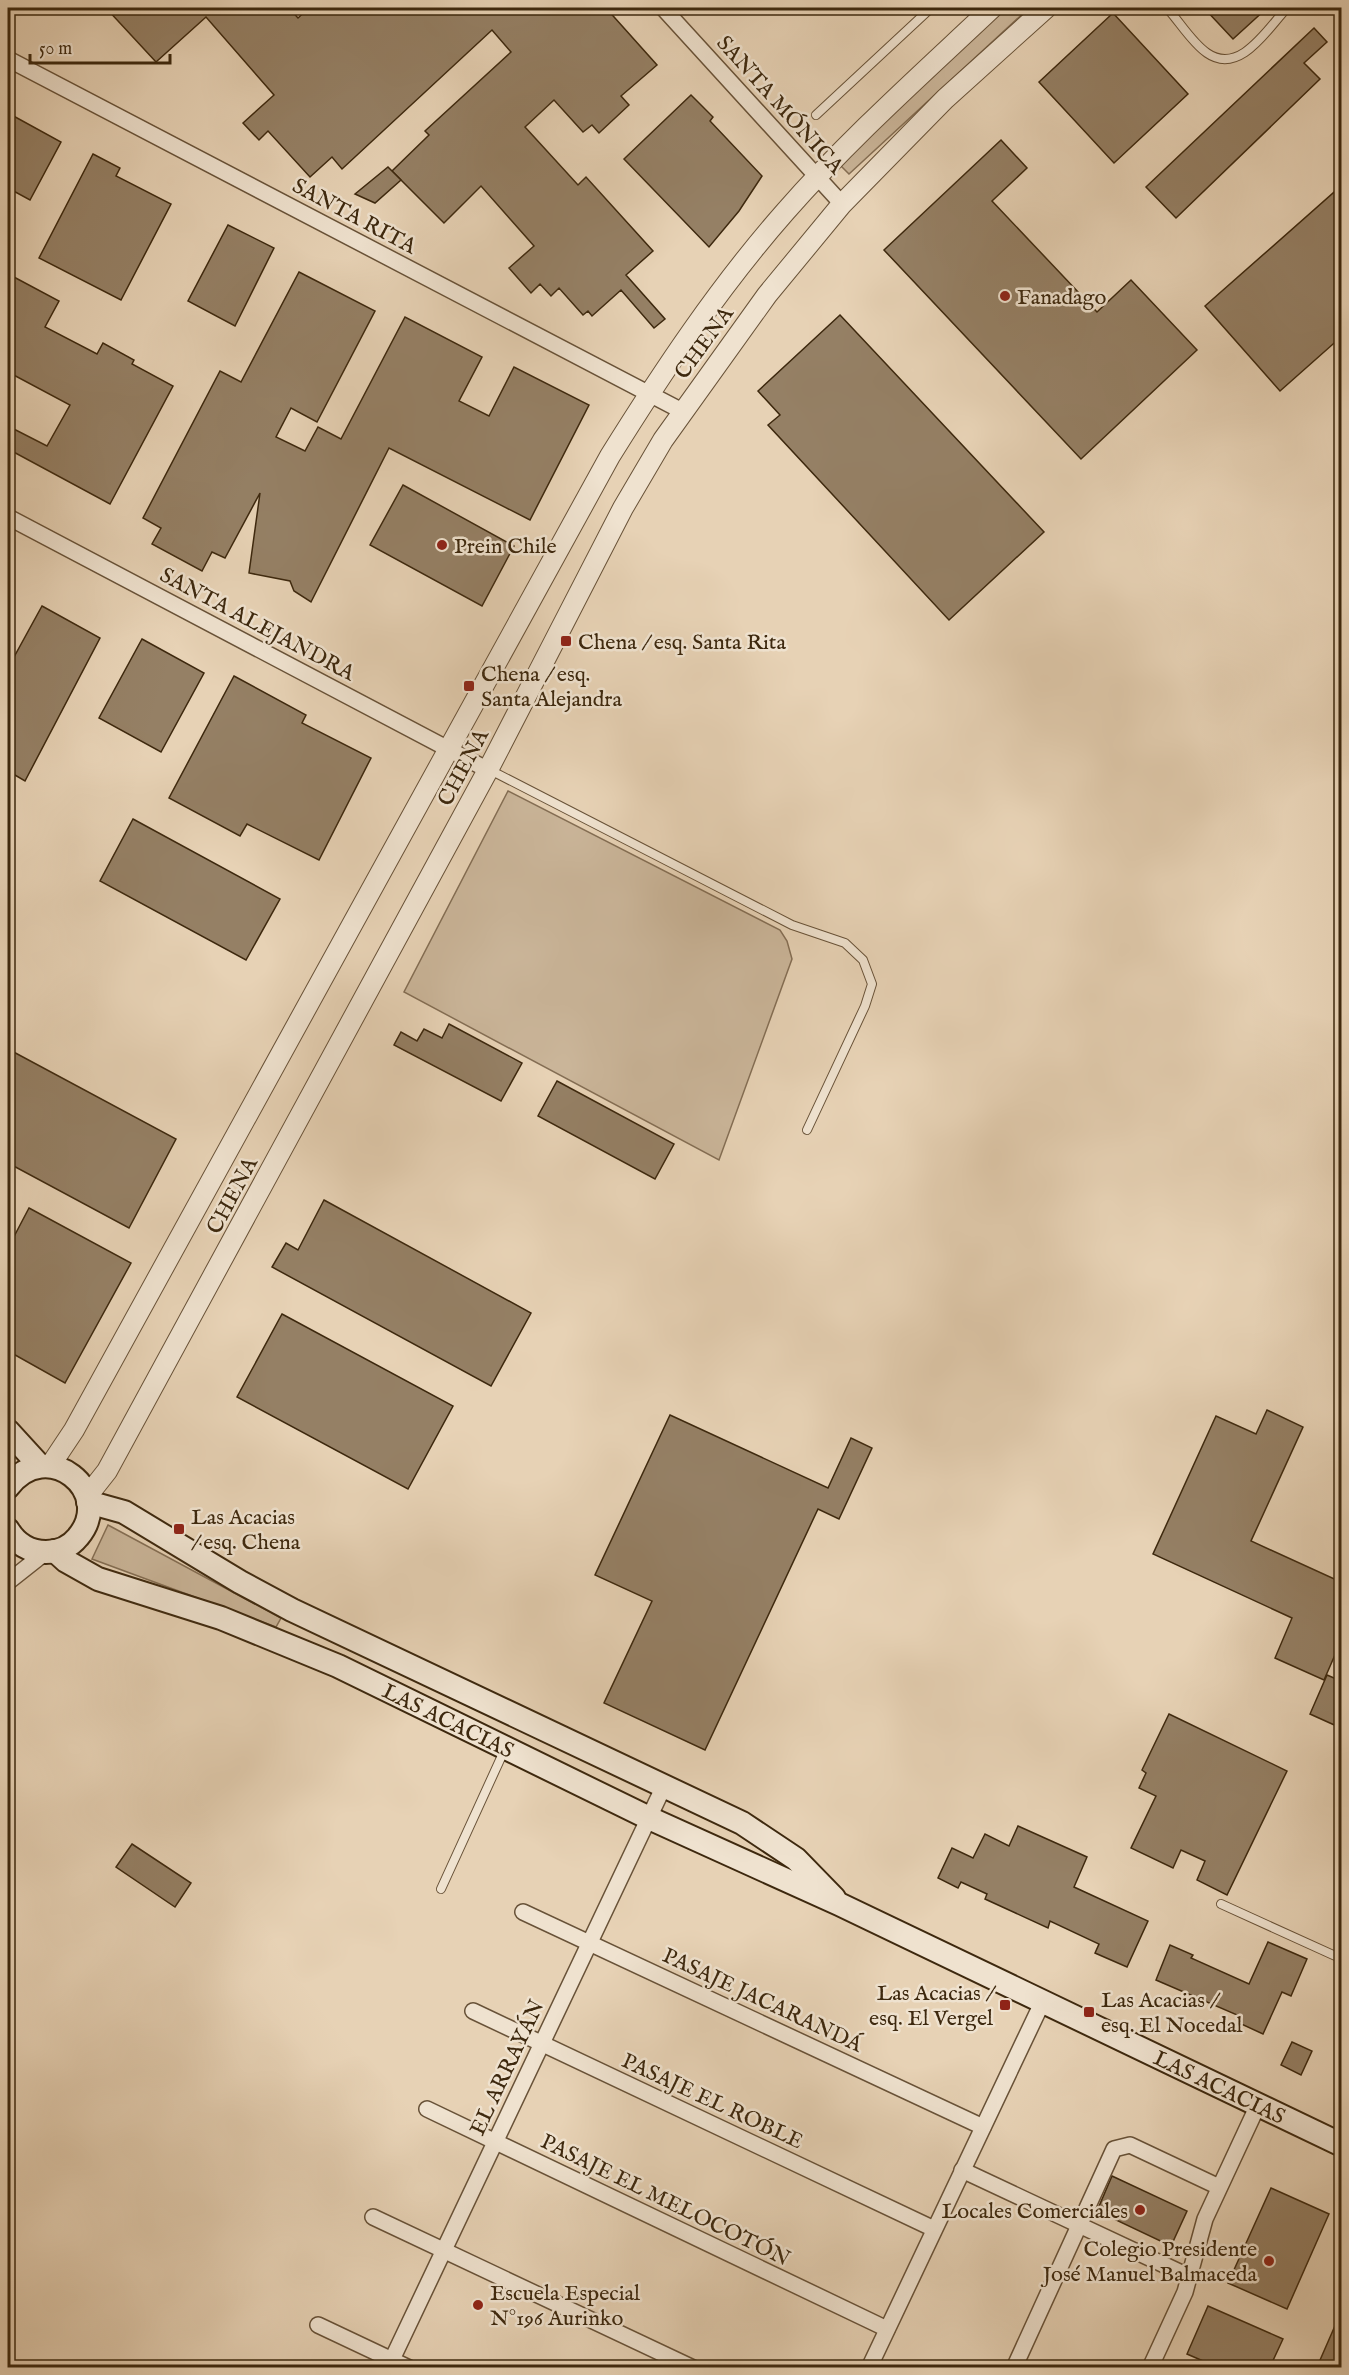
<svg xmlns="http://www.w3.org/2000/svg" width="1349" height="2375" viewBox="0 0 1349 2375" font-family="'IM FELL English',serif">
<style>
.green{fill:#cab599;stroke:#846e54;stroke-width:1.5}
.building{fill:#958065;stroke:#3d280e;stroke-width:1.5}
.lines{fill:none;stroke-linecap:round;stroke-linejoin:round}
.service-casing{stroke:#685238;stroke-width:10}
.minor-casing{stroke:#685238;stroke-width:18}
.tertiary-casing{stroke:#685238;stroke-width:22}
.secondary-casing{stroke:#3d280e;stroke-width:26}
.service{stroke:#efe2cf;stroke-width:8}
.minor{stroke:#efe2cf;stroke-width:15}
.tertiary{stroke:#efe2cf;stroke-width:20}
.secondary{stroke:#efe2cf;stroke-width:22}
.poi-dot{fill:#8f2418;stroke:#efe2cf;stroke-width:2}
.labels{text-anchor:middle;stroke-width:5;stroke-linejoin:round;paint-order:stroke}
.street-label{font-size:22px;fill:#3d280e;stroke:#efe2cf}
.poi-label{font-size:22px;fill:#3d280e;stroke:#efe2cf;text-anchor:start}
</style>
<rect width="100%" height="100%" fill="#e7d2b5"/>
<filter id="stains"><feTurbulence type="fractalNoise" baseFrequency=".00333" numOctaves="4"/><feColorMatrix values="0 0 0 0 .2 0 0 0 0 .09 0 0 0 0 .02 0 0 0 .5 -.17"/></filter>
<radialGradient id="worn" r=".72"><stop offset=".6" stop-color="#630" stop-opacity="0"/><stop offset="1" stop-color="#630" stop-opacity=".3"/></radialGradient>
<g class="green">
<path d="M1006 8H1029L849 174 839 164Z"/>
<path d="M508 791 780 930 787 941 792 959 719 1160 404 992Z"/>
<path d="M108 1525 281 1618 276 1627 92 1559Z"/>
</g>
<g class="building">
<path d="M106 8H289L298 18 309 8H606L657 65 621 96 629 105 599 133 592 125 583 132 554 100 525 127 578 185 586 177 653 251 626 275 665 319 654 328 621 290 592 316 588 311 583 315 559 288 551 296 540 284 531 293 509 268 534 246 481 186 444 223 392 171 429 135 425 131 511 52 492 30 342 169 332 157 310 177 268 131 259 140 243 123 274 95 206 17 156 62Z"/>
<path d="M1204 8H1267L1233 39Z"/>
<path d="M1113 13 1188 94 1114 163 1039 82Z"/>
<path d="M1314 28 1327 42 1304 63 1320 79 1176 218 1146 187Z"/>
<path d="M691 95 713 117 710 121 762 176 739 211 709 247 624 159Z"/>
<path d="M8 113 61 142 30 200 8 188Z"/>
<path d="M1001 140 1027 168 992 201 1097 312 1131 280 1197 350 1081 459 884 250Z"/>
<path d="M93 154 120 168 116 176 171 204 121 300 39 258Z"/>
<path d="M388 167 401 180 375 203 355 194Z"/>
<path d="M1341 186V337L1280 391 1205 306Z"/>
<path d="M228 225 274 248 235 326 188 301Z"/>
<path d="M299 272 375 311 317 422 291 408 276 437 305 451 318 427 341 439 405 317 482 357 459 401 489 416 514 367 589 405 530 520 389 448 311 602 294 591 290 581 249 573 260 493 225 558 212 552 202 571 152 544 161 528 143 518 220 371 241 382Z"/>
<path d="M12 276 59 301 45 327 97 354 103 343 134 360 132 364 173 386 110 504 8 449V426L47 446 70 405 8 372V285Z"/>
<path d="M840 315 1044 532 949 620 768 425 780 415 758 391Z"/>
<path d="M403 485 514 546 482 606 370 545Z"/>
<path d="M42 606 100 638 25 781 8 771V668Z"/>
<path d="M142 639 204 673 161 752 99 718Z"/>
<path d="M234 676 306 715 302 723 371 758 319 860 247 824 240 836 169 798Z"/>
<path d="M133 819 280 899 246 960 100 881Z"/>
<path d="M449 1024 522 1063 501 1101 394 1045 401 1032 417 1041 424 1029 442 1038Z"/>
<path d="M8 1049 176 1139 129 1228 8 1163Z"/>
<path d="M557 1081 674 1144 655 1179 538 1116Z"/>
<path d="M324 1200 531 1313 491 1386 272 1267 286 1243 298 1250Z"/>
<path d="M29 1208 131 1263 65 1383 8 1351V1248Z"/>
<path d="M282 1314 453 1406 408 1489 237 1397Z"/>
<path d="M1267 1410 1303 1427 1251 1541 1341 1582V1641L1324 1680 1275 1658 1292 1618 1153 1554 1216 1416 1256 1434Z"/>
<path d="M670 1415 828 1488 851 1438 872 1448 839 1519 818 1509 705 1750 604 1703 652 1601 595 1575Z"/>
<path d="M1327 1675 1341 1681V1728L1310 1714Z"/>
<path d="M1169 1714 1287 1771 1227 1895 1197 1880 1205 1861 1181 1850 1173 1868 1131 1848 1156 1796 1139 1788 1146 1773 1142 1770Z"/>
<path d="M1018 1826 1087 1857 1074 1887 1148 1921 1127 1967 1095 1953 1099 1944 1050 1921 1048 1928 985 1899 987 1894 961 1882 958 1888 938 1878 952 1848 973 1858 985 1834 1009 1846Z"/>
<path d="M132 1844 191 1883 175 1907 116 1867Z"/>
<path d="M1268 1942 1307 1959 1291 1996 1282 1992 1263 2034 1239 2023 1242 2017 1156 1980 1170 1945 1193 1955 1191 1958 1249 1984Z"/>
<path d="M1292 2042 1312 2051 1301 2075 1281 2065Z"/>
<path d="M1112 2176 1187 2211 1171 2246 1097 2211Z"/>
<path d="M1271 2188 1329 2214 1287 2309 1228 2283Z"/>
<path d="M1208 2306 1283 2339 1270 2367H1217L1187 2354Z"/>
<path d="M1341 2312V2367H1317Z"/>
</g>
<g class="lines">
<g class="service-casing">
<g id="service">
<path d="M1167 8C1179 21 1192 43 1207 53 1240 76 1268 28 1287 8"/>
<path d="M816 115 931 8"/>
<path d="M490 770 792 925 845 943 863 960 872 984 865 1006 807 1130"/>
<path d="M441 1889 504 1751"/>
<path d="M1221 1904 1342 1959"/>
</g>
</g>
<g class="minor-casing">
<g id="minor">
<path d="M663 8 842 204"/>
<path d="M8 59 682 411"/>
<path d="M8 517 488 770"/>
<path d="M8 1582 46 1552"/>
<path d="M523 1912 983 2127"/>
<path d="M473 2011 934 2229"/>
<path d="M427 2109 887 2329"/>
<path d="M962 2170 1190 2277"/>
<path d="M373 2217 693 2368"/>
<path d="M318 2325 409 2368"/>
<path d="M388 2368 664 1786"/>
<path d="M869 2368 1042 2003"/>
<path d="M1014 2368 1114 2149 1130 2145 1219 2187"/>
<path d="M1150 2368 1185 2292 1205 2219 1258 2105"/>
</g>
</g>
<g class="tertiary-casing">
<g id="tertiary">
<path d="M50 1466 74 1430 610 456C663 371 719 287 785 212 849 139 922 74 992 8"/>
<path d="M86 1493 92 1490 107 1471 488 770 623 508 663 440 767 295 842 204 945 99 1046 8"/>
</g>
</g>
<g class="secondary-casing">
<g id="secondary">
<path d="M8 1431 40 1466"/>
<path d="M8 1487C47 1435 116 1492 78 1537 70 1547 58 1552 46 1552 29 1552 16 1543 8 1530"/>
<path d="M88 1502 124 1512 240 1582 292 1610 742 1823 796 1859 834 1898"/>
<path id="s1" d="M55 1551 66 1561 98 1579 221 1618 338 1666 649 1818 839 1904 1342 2145"/>
</g>
</g>
<use href="#service" class="service"/>
<use href="#minor" class="minor"/>
<use href="#tertiary" class="tertiary"/>
<use href="#secondary" class="secondary"/>
</g>
<g class="poi-dot">
<circle cx="1005" cy="296" r="6"/>
<circle cx="442" cy="545" r="6"/>
<rect x="560" y="635" width="12" height="12" rx="3"/>
<rect x="463" y="680" width="12" height="12" rx="3"/>
<rect x="173" y="1523" width="12" height="12" rx="3"/>
<rect x="999" y="1999" width="12" height="12" rx="3"/>
<rect x="1083" y="2006" width="12" height="12" rx="3"/>
<circle cx="1140" cy="2210" r="6"/>
<circle cx="1269" cy="2261" r="6"/>
<circle cx="478" cy="2305" r="6"/>
</g>
<g class="labels">
<g class="street-label">
<text transform="translate(781 104) rotate(48)" y="8">SANTA MÓNICA</text>
<text transform="translate(355 215) rotate(28)" y="8">SANTA RITA</text>
<text transform="translate(703 342) rotate(-54)" y="8">CHENA</text>
<text transform="translate(258 623) rotate(28)" y="8">SANTA ALEJANDRA</text>
<text transform="translate(462 767) rotate(-62)" y="8">CHENA</text>
<text transform="translate(231 1195) rotate(-62)" y="8">CHENA</text>
<text dy="8" stroke="none"><textPath href="#s1" startOffset="430">LAS ACACIAS</textPath></text>
<text transform="translate(763 1999) rotate(25)" y="8">PASAJE JACARANDÁ</text>
<text transform="translate(506 2067) rotate(-65)" y="8">EL ARRAYÁN</text>
<text dy="8" stroke="none"><textPath href="#s1" startOffset="1284">LAS ACACIAS</textPath></text>
<text transform="translate(713 2100) rotate(25)" y="8">PASAJE EL ROBLE</text>
<text transform="translate(666 2199) rotate(26)" y="8">PASAJE EL MELOCOTÓN</text>
</g>
<g class="poi-label">
<text x="1017" y="304">Fanadago</text>
<text x="454" y="553">Prein Chile</text>
<text x="578" y="649">Chena / esq. Santa Rita</text>
<text x="481" y="681">Chena / esq.<tspan x="481" dy="25">Santa Alejandra</tspan></text>
<text x="191" y="1524">Las Acacias<tspan x="191" dy="25">/ esq. Chena</tspan></text>
<text x="993" y="2000" text-anchor="end">Las Acacias /<tspan x="993" dy="25">esq. El Vergel</tspan></text>
<text x="1101" y="2007">Las Acacias /<tspan x="1101" dy="25">esq. El Nocedal</tspan></text>
<text x="1128" y="2218" text-anchor="end">Locales Comerciales</text>
<text x="1257" y="2256" text-anchor="end">Colegio Presidente<tspan x="1257" dy="25">José Manuel Balmaceda</tspan></text>
<text x="490" y="2300">Escuela Especial<tspan x="490" dy="25">N°196 Aurinko</tspan></text>
</g>
</g>
<rect width="1349" height="2375" fill="none" stroke="#e7d2b5" stroke-width="30"/>
<rect x="9" y="9" width="1331" height="2357" fill="none" stroke="#3d280e" stroke-width="3"/>
<rect x="15" y="15" width="1319" height="2345" fill="none" stroke="#3d280e" stroke-width="1.5"/>
<path d="M30 54v9h140v-9" fill="none" stroke="#3d280e" stroke-width="3"/>
<text x="39" y="54" font-size="18" fill="#3d280e" stroke="#efe2cf" stroke-width="4.5" paint-order="stroke">50 m</text>
<rect width="100%" height="100%" filter="url(#stains)"/>
<rect width="100%" height="100%" fill="url(#worn)"/>
</svg>
